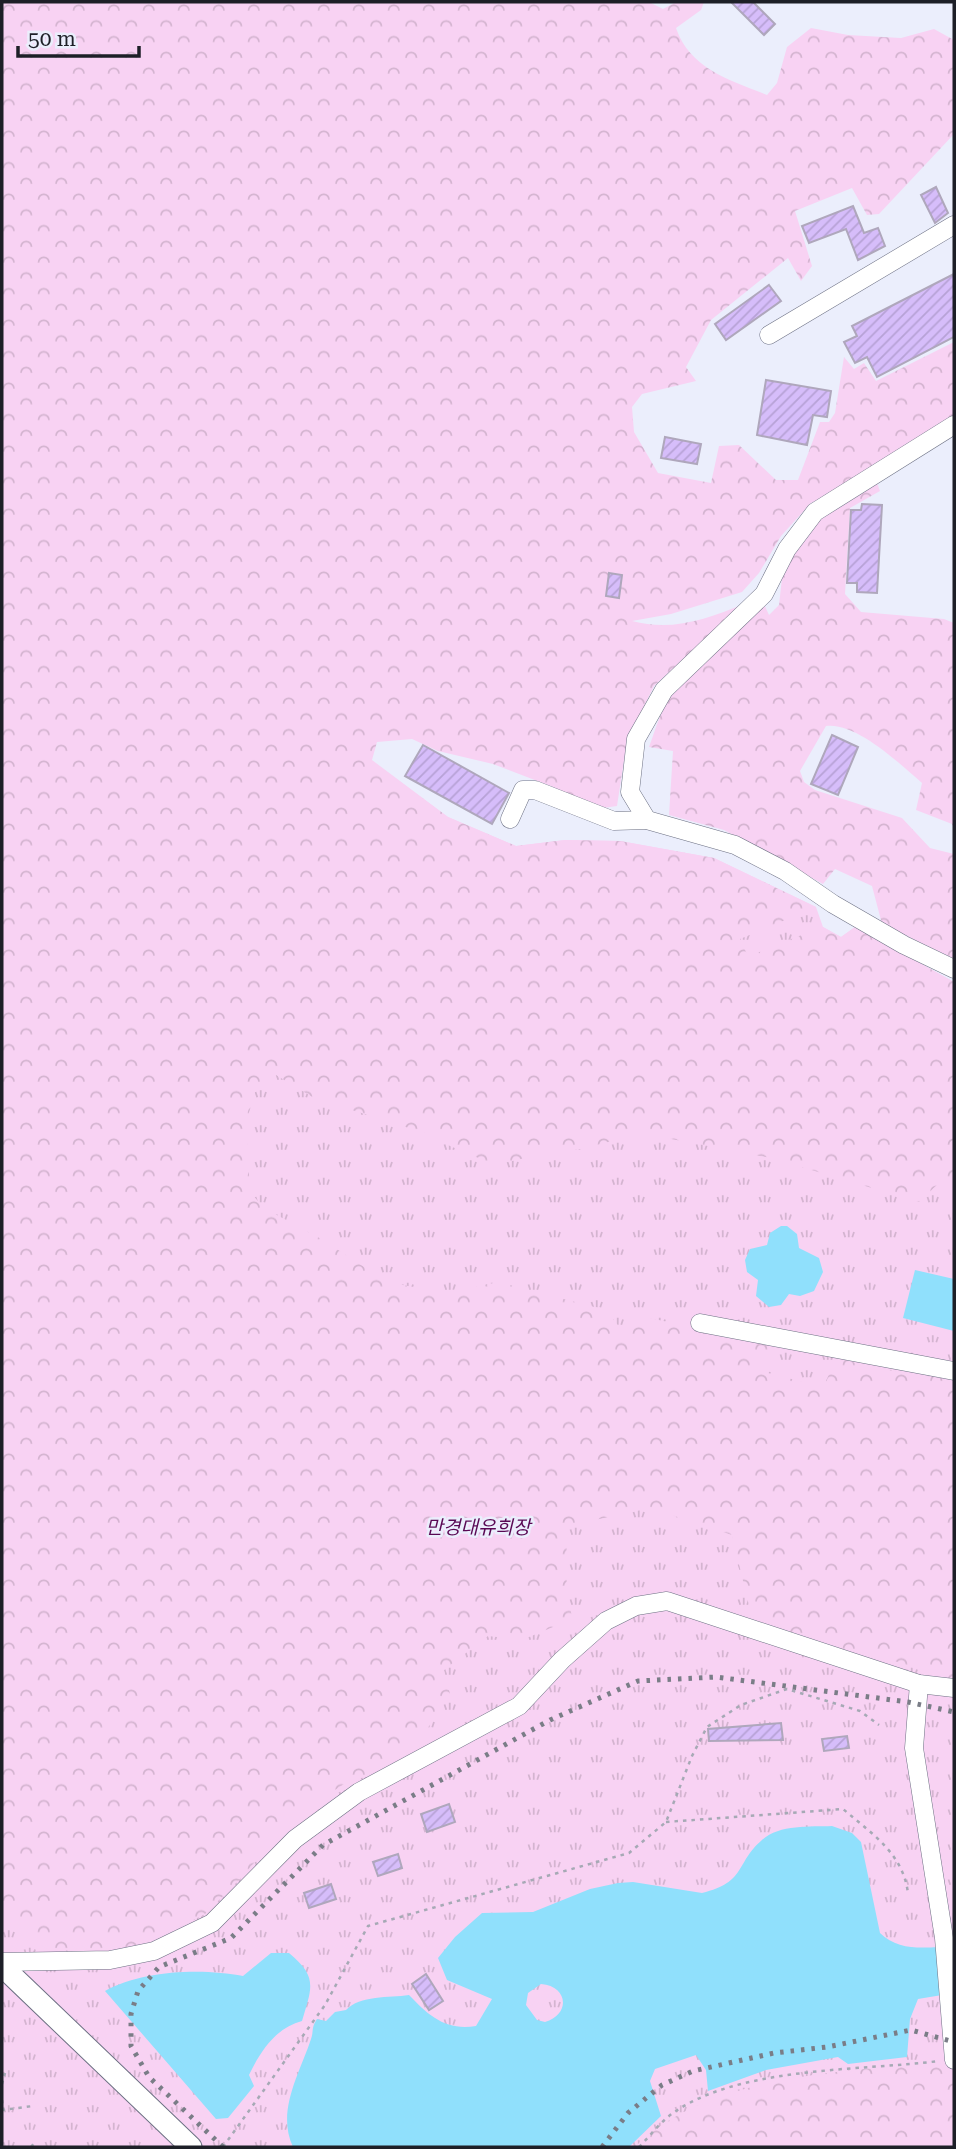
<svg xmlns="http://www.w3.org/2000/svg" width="956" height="2149" viewBox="0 0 956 2149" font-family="'Roboto Serif','Noto Sans KR',serif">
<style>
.grass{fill:url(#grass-tufts)}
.forest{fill:url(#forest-crowns)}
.water{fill:#90e0fc;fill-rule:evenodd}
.building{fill:url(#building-hatch);stroke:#afa7bc;stroke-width:2}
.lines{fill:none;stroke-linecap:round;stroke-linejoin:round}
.minor-casing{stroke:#6c7083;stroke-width:19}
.major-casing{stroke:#6c7083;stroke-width:23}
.path{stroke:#a6a9b5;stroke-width:2.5;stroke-dasharray:3.5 5;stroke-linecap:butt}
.minor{stroke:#fff;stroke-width:18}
.major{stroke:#fff;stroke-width:21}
.rail{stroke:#7a7d87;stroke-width:5;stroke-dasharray:3.5 7;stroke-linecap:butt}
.labels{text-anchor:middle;stroke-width:5;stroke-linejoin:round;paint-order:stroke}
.park-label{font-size:19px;font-style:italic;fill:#590854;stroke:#ebeefc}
</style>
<defs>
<pattern id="grass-tufts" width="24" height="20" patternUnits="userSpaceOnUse" patternTransform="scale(1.75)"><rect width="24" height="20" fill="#f8d2f3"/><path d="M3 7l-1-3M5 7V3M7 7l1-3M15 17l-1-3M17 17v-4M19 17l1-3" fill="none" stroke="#d4b4d0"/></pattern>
<pattern id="forest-crowns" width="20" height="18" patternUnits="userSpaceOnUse" patternTransform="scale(1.75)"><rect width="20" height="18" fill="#f8d2f3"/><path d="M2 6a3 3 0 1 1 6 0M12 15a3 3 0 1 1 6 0" fill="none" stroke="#d4b4d0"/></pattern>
<pattern id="building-hatch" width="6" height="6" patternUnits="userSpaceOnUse" patternTransform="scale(1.75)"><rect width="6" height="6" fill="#d6bdfa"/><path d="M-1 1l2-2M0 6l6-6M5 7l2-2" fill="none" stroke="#b7a2d6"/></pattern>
</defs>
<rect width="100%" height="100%" fill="#ebeefc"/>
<path class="grass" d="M2 510 372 761 448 817 516 846 565 840 620 841 714 858 816 907 823 927 841 937 855 927 954 982V2072L643 2147H2Z"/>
<g class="forest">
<path d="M2 2H649L663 9 676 2H704L701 10 676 28C690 69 730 80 767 95L777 83 787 47 811 28 848 35 901 38 934 29 954 40V134L879 214 867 215 852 188 795 211 812 266 801 281 788 258 711 320 686 367 696 381 642 394 632 407 634 432 658 473 711 483 719 446 739 445 776 480H798L820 422H829L835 413 844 357 854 369 864 363 876 381 954 342V418L850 484 811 503 781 536 759 573 742 592 671 614 632 621C672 632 707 619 744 604L654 686 627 741 617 806 596 809 553 787 493 764 438 751 412 739 377 742 372 760 448 817 516 846 565 840 620 841 714 858 816 907 740 939 751 963 762 950 823 927 841 937 855 927 954 982V1187L940 1182 919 1202 771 1158 640 1133 583 1149 546 1153 495 1165 450 1146 431 1135 314 1098 276 1075 255 1092 246 1123 250 1192 264 1208 323 1240 387 1282 435 1291 467 1289 498 1282 606 1310 620 1328 645 1317 770 1344 768 1373 823 1387 837 1358 880 1369 954 1380V1678H942L898 1662 811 1644 752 1618 732 1535 650 1508 567 1526 566 1577 572 1619 522 1640 488 1636 444 1670 450 1694 416 1746 383 1774 350 1780 290 1820 242 1877 205 1914 144 1945 96 1956 53 1948 2 1916Z"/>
<path d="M877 483 880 491 850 508 845 594 861 612 944 619 954 623V829L952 824 916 810 922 783C899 763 856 722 826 726L800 771 804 782 815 790 902 818 930 848 954 854V959L882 924 872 886 835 869 823 884 724 830 669 815 673 751 649 747C654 734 658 719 665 706 683 669 735 635 764 604L769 615 779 605 783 569 809 529 832 508Z"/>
<path d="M954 2064V2147H635C708 2074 856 2068 954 2064Z"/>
</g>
<g class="water">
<path d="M781 1226H787L797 1234 799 1248 819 1258 823 1272 814 1291 800 1296 789 1294 781 1305 769 1307 756 1296 758 1280 747 1272 745 1260 750 1249 767 1245 770 1233Z"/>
<path d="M915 1270 954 1279V1331L903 1318Z"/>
<path d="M832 1826 852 1833 861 1842 880 1933C900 1953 929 1947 954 1946V1993L918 1999 910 2019 907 2057 848 2064 838 2057 766 2070 708 2091 706 2070 696 2055 655 2069 650 2081 661 2116 629 2147H293C276 2111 300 2073 311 2039 314 2030 311 2028 317 2019L326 2021 335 2012 346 2010C360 1995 389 1998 409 1995 429 2016 446 2031 476 2026L492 1999 447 1980 438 1958 455 1937 482 1913 533 1912 590 1889 618 1883 633 1882 702 1893C747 1882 735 1863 762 1840 780 1824 810 1827 832 1826ZM541 1984C568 1986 571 2014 545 2022L537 2020 526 2005 528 1993Z"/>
<path d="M271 1953H289C318 1977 312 1987 302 2021 276 2028 261 2050 249 2075L254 2086 228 2118 216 2119 105 1991C142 1970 203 1968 243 1976Z"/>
</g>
<g class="building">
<path d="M731 2H753L775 24 764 35Z"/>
<path d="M936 187 948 213 935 223 921 195Z"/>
<path d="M853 206 864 233 878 228 885 246 858 260 846 229 809 243 802 226Z"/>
<path d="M954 274V337L877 377 867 357 855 363 844 342 857 336 852 326Z"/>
<path d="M769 285 781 301 726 340 715 324Z"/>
<path d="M766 380 831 391 827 417 813 415 807 445 757 435Z"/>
<path d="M665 437 701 444 697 464 661 458Z"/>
<path d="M862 504 882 505 877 593 857 592V583H847L851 510H861Z"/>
<path d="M609 573 622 575 619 598 606 596Z"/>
<path d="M832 735 858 747 838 795 811 784Z"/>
<path d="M423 745 509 793 492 824 405 776Z"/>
<path d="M781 1723 783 1740 709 1741 708 1729Z"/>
<path d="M847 1736 849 1748 824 1751 822 1739Z"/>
<path d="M449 1804 455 1822 427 1832 421 1814Z"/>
<path d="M398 1854 402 1868 378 1876 373 1862Z"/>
<path d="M331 1884 336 1899 309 1908 304 1893Z"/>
<path d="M426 1974 443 2001 429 2010 412 1984Z"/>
</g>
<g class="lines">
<g class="minor-casing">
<g id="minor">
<path d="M769 335 954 225"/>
<path d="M510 819 523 790H535L614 821 647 820 735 845 785 871 833 904 904 945 954 969"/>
<path d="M647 820 630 792 636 739 664 690 764 594 787 549 815 512 954 425"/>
<path d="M700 1323 954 1371"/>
<path d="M919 1684 914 1748 944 1938 954 2060"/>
<path d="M2 1962 110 1960 154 1951 212 1923 295 1839 359 1792 519 1706 562 1660 606 1621 636 1606 667 1601 919 1684 954 1688"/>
</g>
</g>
<g class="major-casing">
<path id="major" d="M2 1966 191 2147"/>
</g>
<g class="path">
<path d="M666 1822 843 1809C871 1833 904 1854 908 1894"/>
<path d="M2 2084 5 2073"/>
<path d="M2 2100 3 2110 33 2106"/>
<path d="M31 2147 35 2142"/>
<path d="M223 2147 325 2005 368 1926 629 1853 666 1822 692 1756 707 1727 741 1705 787 1689 860 1711 879 1725"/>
<path d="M639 2147C649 2137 658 2125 669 2116 734 2066 860 2071 939 2061"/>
</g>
<use href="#minor" class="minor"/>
<use href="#major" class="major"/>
<g class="rail">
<path d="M223 2147 149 2077 131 2046V2014L138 1991 159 1967 231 1938 323 1845 550 1720 638 1681 716 1677 908 1702 954 1712"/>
<path d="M602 2147 628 2113 662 2085 693 2071 774 2053 827 2047 911 2030 954 2042"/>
</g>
</g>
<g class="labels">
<g class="park-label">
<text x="478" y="1534">만경대유희장</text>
</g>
</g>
<rect width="956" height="2149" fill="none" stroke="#1d1f27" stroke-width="7"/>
<path d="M18 46v10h121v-10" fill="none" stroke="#1d1f27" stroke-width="3.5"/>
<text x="28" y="46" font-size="21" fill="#1d1f27" stroke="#ebeefc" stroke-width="5" paint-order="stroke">50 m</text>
</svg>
